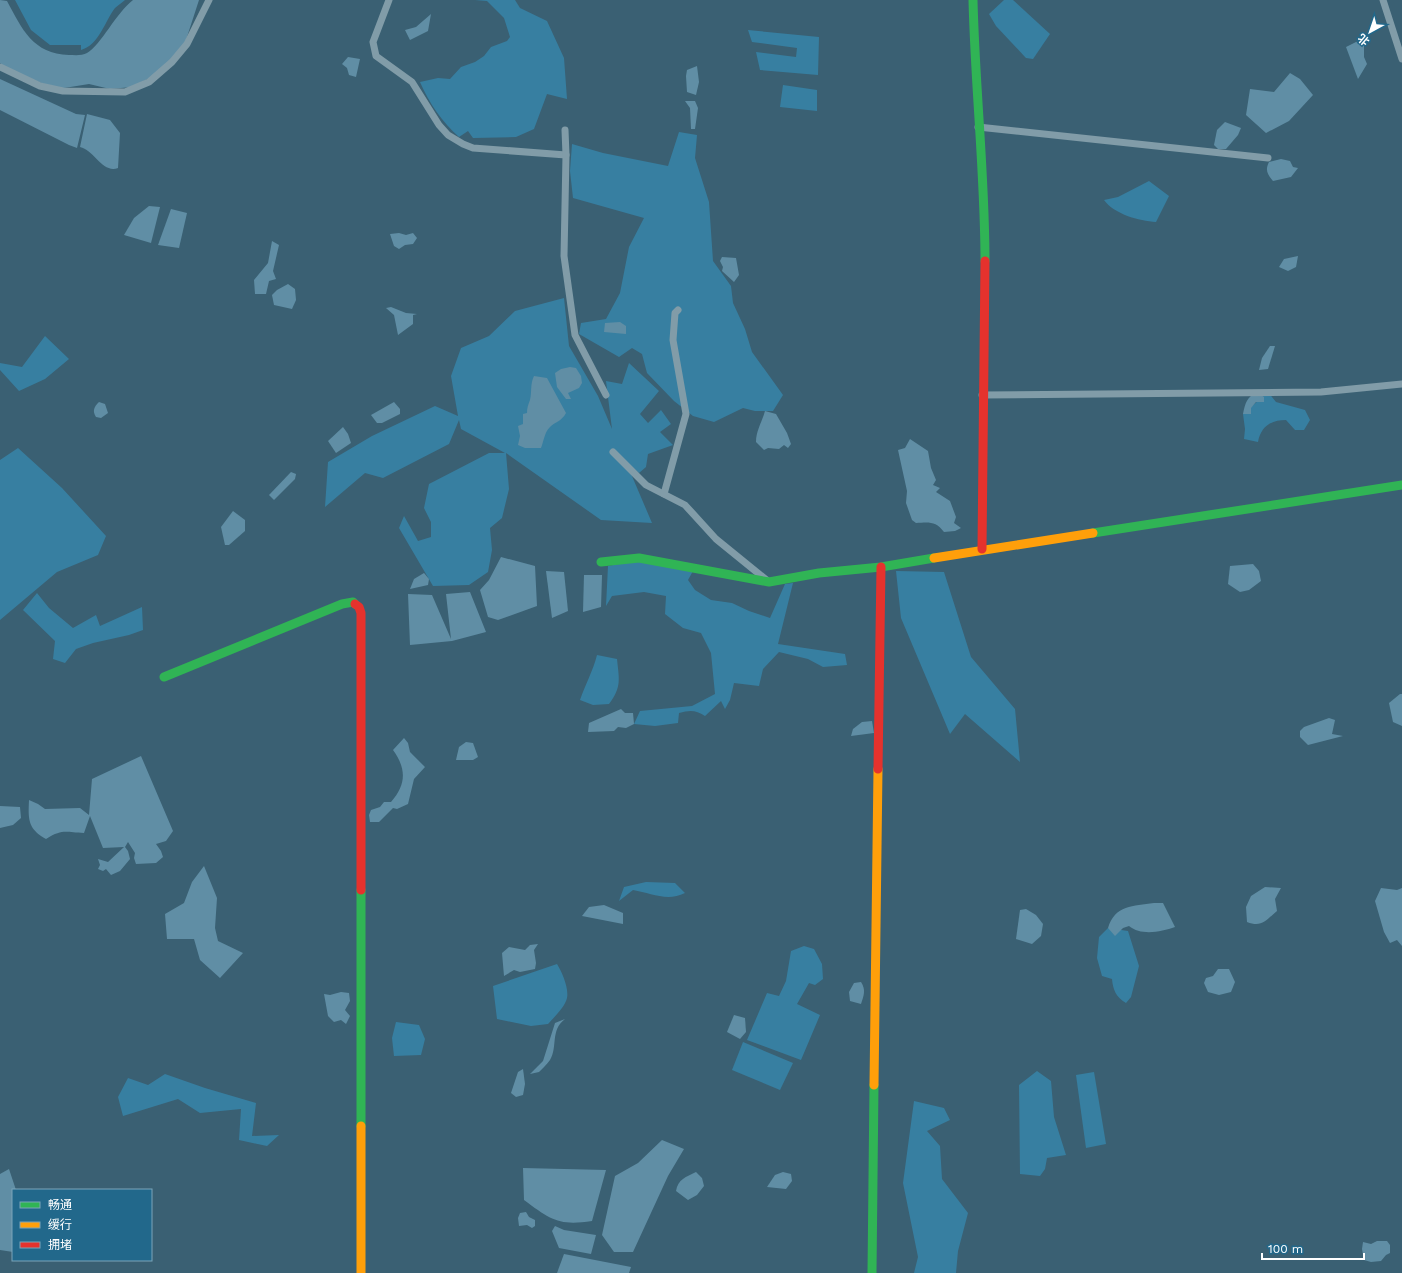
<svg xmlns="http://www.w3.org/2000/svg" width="1402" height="1273" viewBox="0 0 1402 1273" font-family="'Work Sans','Noto Sans SC',sans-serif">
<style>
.green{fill:#377fa1}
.water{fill:#608ea5}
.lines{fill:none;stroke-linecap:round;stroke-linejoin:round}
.street{stroke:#819ca8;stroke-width:7}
.fast{stroke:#30b455;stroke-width:9}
.slow{stroke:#ff9f0a;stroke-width:9}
.jam{stroke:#e5322d;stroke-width:9}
</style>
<rect width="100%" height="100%" fill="#3a6073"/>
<g class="green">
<path d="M15 0H125C122 3 118 5 115 8 105 21 99 45 81 50V45H50L31 30Z"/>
<path d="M475 0H515L520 8 547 21 564 58 567 99 547 94 534 129 516 137 473 138 468 131 459 137C442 122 429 103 420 82L438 78 450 79 461 67 475 62 484 56 491 47 507 41 510 37 504 18 487 1Z"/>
<path d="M1004 0H1013L1050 34 1033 59 1026 58 996 26 989 14Z"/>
<path d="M748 30 819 37 818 75 760 70 756 52 796 57 797 48 752 42Z"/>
<path d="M783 85 817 90V111L780 107Z"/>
<path d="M679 132 697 135 695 158 709 202 713 261 731 286 733 303 745 329 752 352 783 395 773 411H755L743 408 714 422 693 416 674 401 647 373 642 354 632 348 619 357 579 334 581 323 606 319 620 293 629 247 644 218 573 198 570 171 572 144 603 153 668 166Z"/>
<path d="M1149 181 1169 196 1156 222C1139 221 1114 214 1104 200L1118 197Z"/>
<path d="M564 298 569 346 598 396 612 429 606 381 622 384 629 363 659 391 640 414 648 423 661 410 671 424 660 432 673 445 648 454 646 467 639 473 626 462 652 523 601 520 506 453 509 489 502 518 490 528 492 550 488 572 469 585 433 586 399 528 404 516 418 541 431 537V522L424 508 429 484 489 453H505L461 429 459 420 449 444 383 478 365 473 325 507 328 462 372 436 435 406 458 416 451 376 461 348 489 336 515 311Z"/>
<path d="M45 336 69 359 45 379 19 391 0 370V363L22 367Z"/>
<path d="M1268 392 1276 402 1305 410 1310 420 1304 430H1295L1286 420C1271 420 1261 426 1258 442L1244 439 1245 429 1243 414Z"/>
<path d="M18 448 62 488 106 536 98 555 57 572 0 620V460Z"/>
<path d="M644 559 693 571 688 580 695 590 711 600 732 603 749 611 770 618 785 584 793 583 778 644 845 654 847 665 823 667 808 659 779 652 763 669 759 686 734 683 730 700 725 709 721 701 705 716C696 710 690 710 679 713L678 723 655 726 634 724 640 711 692 706 715 694 711 653 701 633 683 628 665 614 666 596 644 592 612 596 606 606 608 566Z"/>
<path d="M896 571 944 572 971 657 1015 709 1020 762 965 714 950 734 901 618Z"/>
<path d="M37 593 49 608 73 628 96 615 100 626 142 607 143 630 129 635 93 643 76 649 65 663 53 659 55 641 23 610Z"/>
<path d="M597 655 617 659C619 679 622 687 609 704L593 705 580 700C585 685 593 671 597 655Z"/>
<path d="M646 882 675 883 685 893C667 902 651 893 633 890L619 901 624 887Z"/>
<path d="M1108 928 1128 931 1139 966 1131 997 1126 1003C1116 997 1113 990 1112 979L1102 976 1097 958 1099 937Z"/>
<path d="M804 946 814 949 822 964 823 979 815 985 809 983 797 1004 820 1015 801 1060 747 1040 767 993 779 996 786 981 791 951Z"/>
<path d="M557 964C562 972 569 988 567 998 565 1007 554 1017 548 1024L531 1026 497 1019 493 986Z"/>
<path d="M396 1022 419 1025 425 1039 421 1055 394 1056 392 1038Z"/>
<path d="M743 1042 793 1063 780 1090 732 1070Z"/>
<path d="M1037 1071 1051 1081 1054 1117 1066 1155 1047 1158 1045 1169 1040 1176 1020 1174 1019 1085Z"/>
<path d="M1094 1072 1106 1144 1086 1148 1076 1075Z"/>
<path d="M165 1074 205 1088 256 1103 252 1136 279 1135 267 1146 239 1140 241 1109 200 1113 178 1099 123 1116 118 1097 128 1078 148 1085Z"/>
<path d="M914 1101 944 1108 950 1120 927 1131 940 1146 942 1179 968 1213 958 1251 956 1273H914L918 1257 903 1183Z"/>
</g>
<g class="water">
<path d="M0 0 7 1C22 29 33 54 69 55 74 55 82 56 87 53 101 45 116 13 133 0H199L186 40 180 50 155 75 132 87 110 89 89 84 58 89 8 71 0 63Z"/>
<path d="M431 14 428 31 410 40 405 30 416 27Z"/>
<path d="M1364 41V57L1367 64 1358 79 1346 47 1356 42Z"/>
<path d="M348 57 360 59 356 77 349 75 347 68 342 64Z"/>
<path d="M697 66 699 82 696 95 687 92 686 76 687 70Z"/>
<path d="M1290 73 1300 79 1313 95 1289 121 1266 133 1246 115 1250 89 1274 92Z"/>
<path d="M0 79 76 114 85 115 77 148 69 145 0 110Z"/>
<path d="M685 101H695L698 108 695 129H691L690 108Z"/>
<path d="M87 114 110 120 120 133 118 168C103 174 94 150 80 147Z"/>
<path d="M1225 122 1241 128 1238 135 1226 149H1218L1214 145 1217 130Z"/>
<path d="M1281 159 1290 161 1293 167 1298 168 1291 177 1273 181C1267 174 1265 170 1269 162Z"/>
<path d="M149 206 160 207 151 243 124 235 134 218Z"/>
<path d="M171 209 187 213 179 248 158 245Z"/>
<path d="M399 233 406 235 413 233 417 238 413 244 405 245 399 249 394 246 390 234Z"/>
<path d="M272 241 279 245 273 271 276 279 269 281 266 294H255L254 280 268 263Z"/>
<path d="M1298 256 1296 267 1288 271 1279 267 1284 259Z"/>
<path d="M722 257 736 258 739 275 734 282 722 271 723 267 720 261Z"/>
<path d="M288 284 295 289 296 300 292 309 274 305 272 295 277 290Z"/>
<path d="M391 307 406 313 417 314 413 315V324L398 335 394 315 386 308Z"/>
<path d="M620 322 626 326V334L604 332 605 323Z"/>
<path d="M1270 346H1275L1268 369 1259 370 1262 358Z"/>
<path d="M570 367 576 368 581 376 582 383 579 388 568 393 571 399H566L557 387 555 373 561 369Z"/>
<path d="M534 376 547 378 566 413C562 421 555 422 550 427 544 433 544 441 541 448H525L518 445 520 436 518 426 523 424V414L527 413C527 408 528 405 530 400 532 392 530 384 534 376Z"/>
<path d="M1257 392 1264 397V402H1256L1251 408V414H1243C1245 403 1247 397 1257 392Z"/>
<path d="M99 402 105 404 108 413 101 418 96 417C92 411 94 407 99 402Z"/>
<path d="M394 402 400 409V414L382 423H377L371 415Z"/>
<path d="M765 411 776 414 787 433 791 444 788 448 784 445 779 449 768 448 764 450 756 442C756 431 762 422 765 411Z"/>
<path d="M343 427 348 434 351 443 336 453 328 441Z"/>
<path d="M910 439 928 451 931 468 936 480 933 485 940 488 936 492 950 501 956 517 954 523 961 528 955 531 944 532C936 521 929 522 916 523L912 520 906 503 907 491 898 450 905 448Z"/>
<path d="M291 472 296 474 295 479 274 500 269 495Z"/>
<path d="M233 511 245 520V531L229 545H225L221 527Z"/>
<path d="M501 557 535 566 537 606 498 620 488 617 480 590 489 580Z"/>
<path d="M1253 564 1259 571 1261 581 1249 590 1240 592 1228 584 1230 566Z"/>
<path d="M546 571 564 572 568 611 552 618Z"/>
<path d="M424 573 429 579 428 585 410 589 414 579Z"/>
<path d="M584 575H602L601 607 583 612Z"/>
<path d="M470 592 486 632 452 641 410 645 408 594 432 595 451 639 446 594Z"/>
<path d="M1400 694H1402V726L1393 722 1389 703Z"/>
<path d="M621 709 625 713H633L634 724 626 728 618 727 614 731 588 732 589 723Z"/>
<path d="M1329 718 1335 720 1332 734 1343 736 1308 745 1300 737V731L1304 727Z"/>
<path d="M872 721 874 733 851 736 853 729 862 722Z"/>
<path d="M404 738 408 743 410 752 425 767 414 779 408 804 397 809 393 808 379 822H370L369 815 371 810 380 807 384 802H391C407 784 406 768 393 750Z"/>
<path d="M466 742 473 743 478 757 473 760H456L459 747Z"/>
<path d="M141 756 173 831 166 841 156 844 161 851 163 857 156 863 136 864 134 858 135 853 128 842 125 847 128 851 130 859 120 871 111 875 106 869 103 871 98 869 100 865 98 859 108 862 124 847 103 848 90 816 84 833C66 833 64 828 46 839 28 829 28 820 29 800L38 804 45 809 80 808 89 815 92 779Z"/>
<path d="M0 806 20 807 21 818 13 825 0 828Z"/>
<path d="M204 866 217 898 215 928 218 941 243 953 220 978 200 960 194 939H167L165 914 184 903 192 882Z"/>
<path d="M1265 887 1281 888 1275 899 1277 911C1266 920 1262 928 1247 922L1246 907 1251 896Z"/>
<path d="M1381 888 1397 890 1402 888V946L1397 940 1390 943 1384 932 1375 901Z"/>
<path d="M1154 903H1163L1175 927C1161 932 1141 936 1129 926L1123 928 1115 936 1108 928C1115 905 1133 906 1154 903Z"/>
<path d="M604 905 623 913V924L582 916 589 907Z"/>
<path d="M1026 909 1036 915 1043 924 1041 936 1032 944 1016 939 1020 910Z"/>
<path d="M538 944 534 950 536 963 535 969 520 972 514 970 504 976 502 953 509 947 525 950 530 945Z"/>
<path d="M1218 969H1229L1235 982 1231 992 1219 995 1208 992 1204 983 1206 978 1213 976Z"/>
<path d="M861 982C866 990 864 995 861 1004L850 1001 849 992 854 983Z"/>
<path d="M341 992 349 993 350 1001 345 1010 350 1016 346 1024 341 1020 334 1022 328 1016 324 994 330 995Z"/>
<path d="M734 1015 745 1018 746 1032 740 1039 727 1032Z"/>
<path d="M565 1019C550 1030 558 1047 550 1060 547 1064 542 1069 539 1072L530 1074 543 1061 555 1023Z"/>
<path d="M523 1069 525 1084 523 1095 516 1097 511 1093 518 1072Z"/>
<path d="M662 1140 684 1149 668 1176 633 1252H614L602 1235 615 1176 638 1163Z"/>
<path d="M523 1168 606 1170 592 1221C559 1226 551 1220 524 1200Z"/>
<path d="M9 1169 16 1190H13V1252L0 1250V1174Z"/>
<path d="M696 1172 702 1178 704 1186 697 1195 688 1200 676 1191C678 1179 686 1177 696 1172Z"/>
<path d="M783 1172 791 1174 792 1181 786 1189 767 1187 775 1175Z"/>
<path d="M526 1212 529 1217 535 1220V1226L532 1228 527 1225 519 1226 518 1218 520 1213Z"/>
<path d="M555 1226 564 1230 596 1235 591 1254 559 1248 552 1231Z"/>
<path d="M1377 1241H1387L1390 1245V1253L1386 1255 1381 1261 1371 1262 1364 1260 1362 1249 1363 1242 1371 1244Z"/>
<path d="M564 1254 631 1267 629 1273H557Z"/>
</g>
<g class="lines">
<g class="street">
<path d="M389 0 373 42 376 56 412 82 439 125 448 135 463 144 473 148 566 155"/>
<path d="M1383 0 1402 59"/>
<path d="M0 67 40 86 63 91 125 92 149 82 172 62 187 44 209 0"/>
<path d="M978 127 1268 158"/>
<path d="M565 130 566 155 564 256 575 335 606 395"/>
<path d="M982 395 1321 392 1402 384"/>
<path d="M613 452 646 485 685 505 716 539 769 582"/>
<path d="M664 494 686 414 673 340 675 313 678 310"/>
</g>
<g class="fast">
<path d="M973 0C975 87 985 174 985 261"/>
<path d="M1093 533 1402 485"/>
<path d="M601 562 639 558 769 582 819 573 881 567 934 558"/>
<path d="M164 677 342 604 353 602 355 604"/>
<path d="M361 890V1126"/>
<path d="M872 1273 874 1085"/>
</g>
<g class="slow">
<path d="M934 558 1093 533"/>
<path d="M874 1085 878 769"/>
<path d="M361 1126V1273"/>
</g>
<g class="jam">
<path d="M982 549 985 261"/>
<path d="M355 604 359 607 361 613V890"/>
<path d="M878 769 881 567"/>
</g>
</g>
<rect x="12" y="1189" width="140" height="72" fill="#22688b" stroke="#7aa4b9"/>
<rect x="20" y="1202" width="20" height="6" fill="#30b455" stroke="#7aa4b9"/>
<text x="48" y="1209" font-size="12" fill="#ffffff">畅通</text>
<rect x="20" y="1222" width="20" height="6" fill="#ff9f0a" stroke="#7aa4b9"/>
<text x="48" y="1229" font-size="12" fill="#ffffff">缓行</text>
<rect x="20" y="1242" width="20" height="6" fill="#e5322d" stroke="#7aa4b9"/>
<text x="48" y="1249" font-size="12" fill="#ffffff">拥堵</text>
<g transform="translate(1370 32) rotate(220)" stroke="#22688b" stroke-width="3" paint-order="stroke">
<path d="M0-3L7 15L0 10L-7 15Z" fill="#ffffff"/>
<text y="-6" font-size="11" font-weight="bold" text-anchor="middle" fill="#ffffff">北</text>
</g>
<path d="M1262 1253v6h102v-6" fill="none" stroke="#ffffff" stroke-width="2"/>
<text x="1268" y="1253" font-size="12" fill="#ffffff" stroke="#22688b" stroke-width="3" paint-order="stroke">100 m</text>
</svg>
